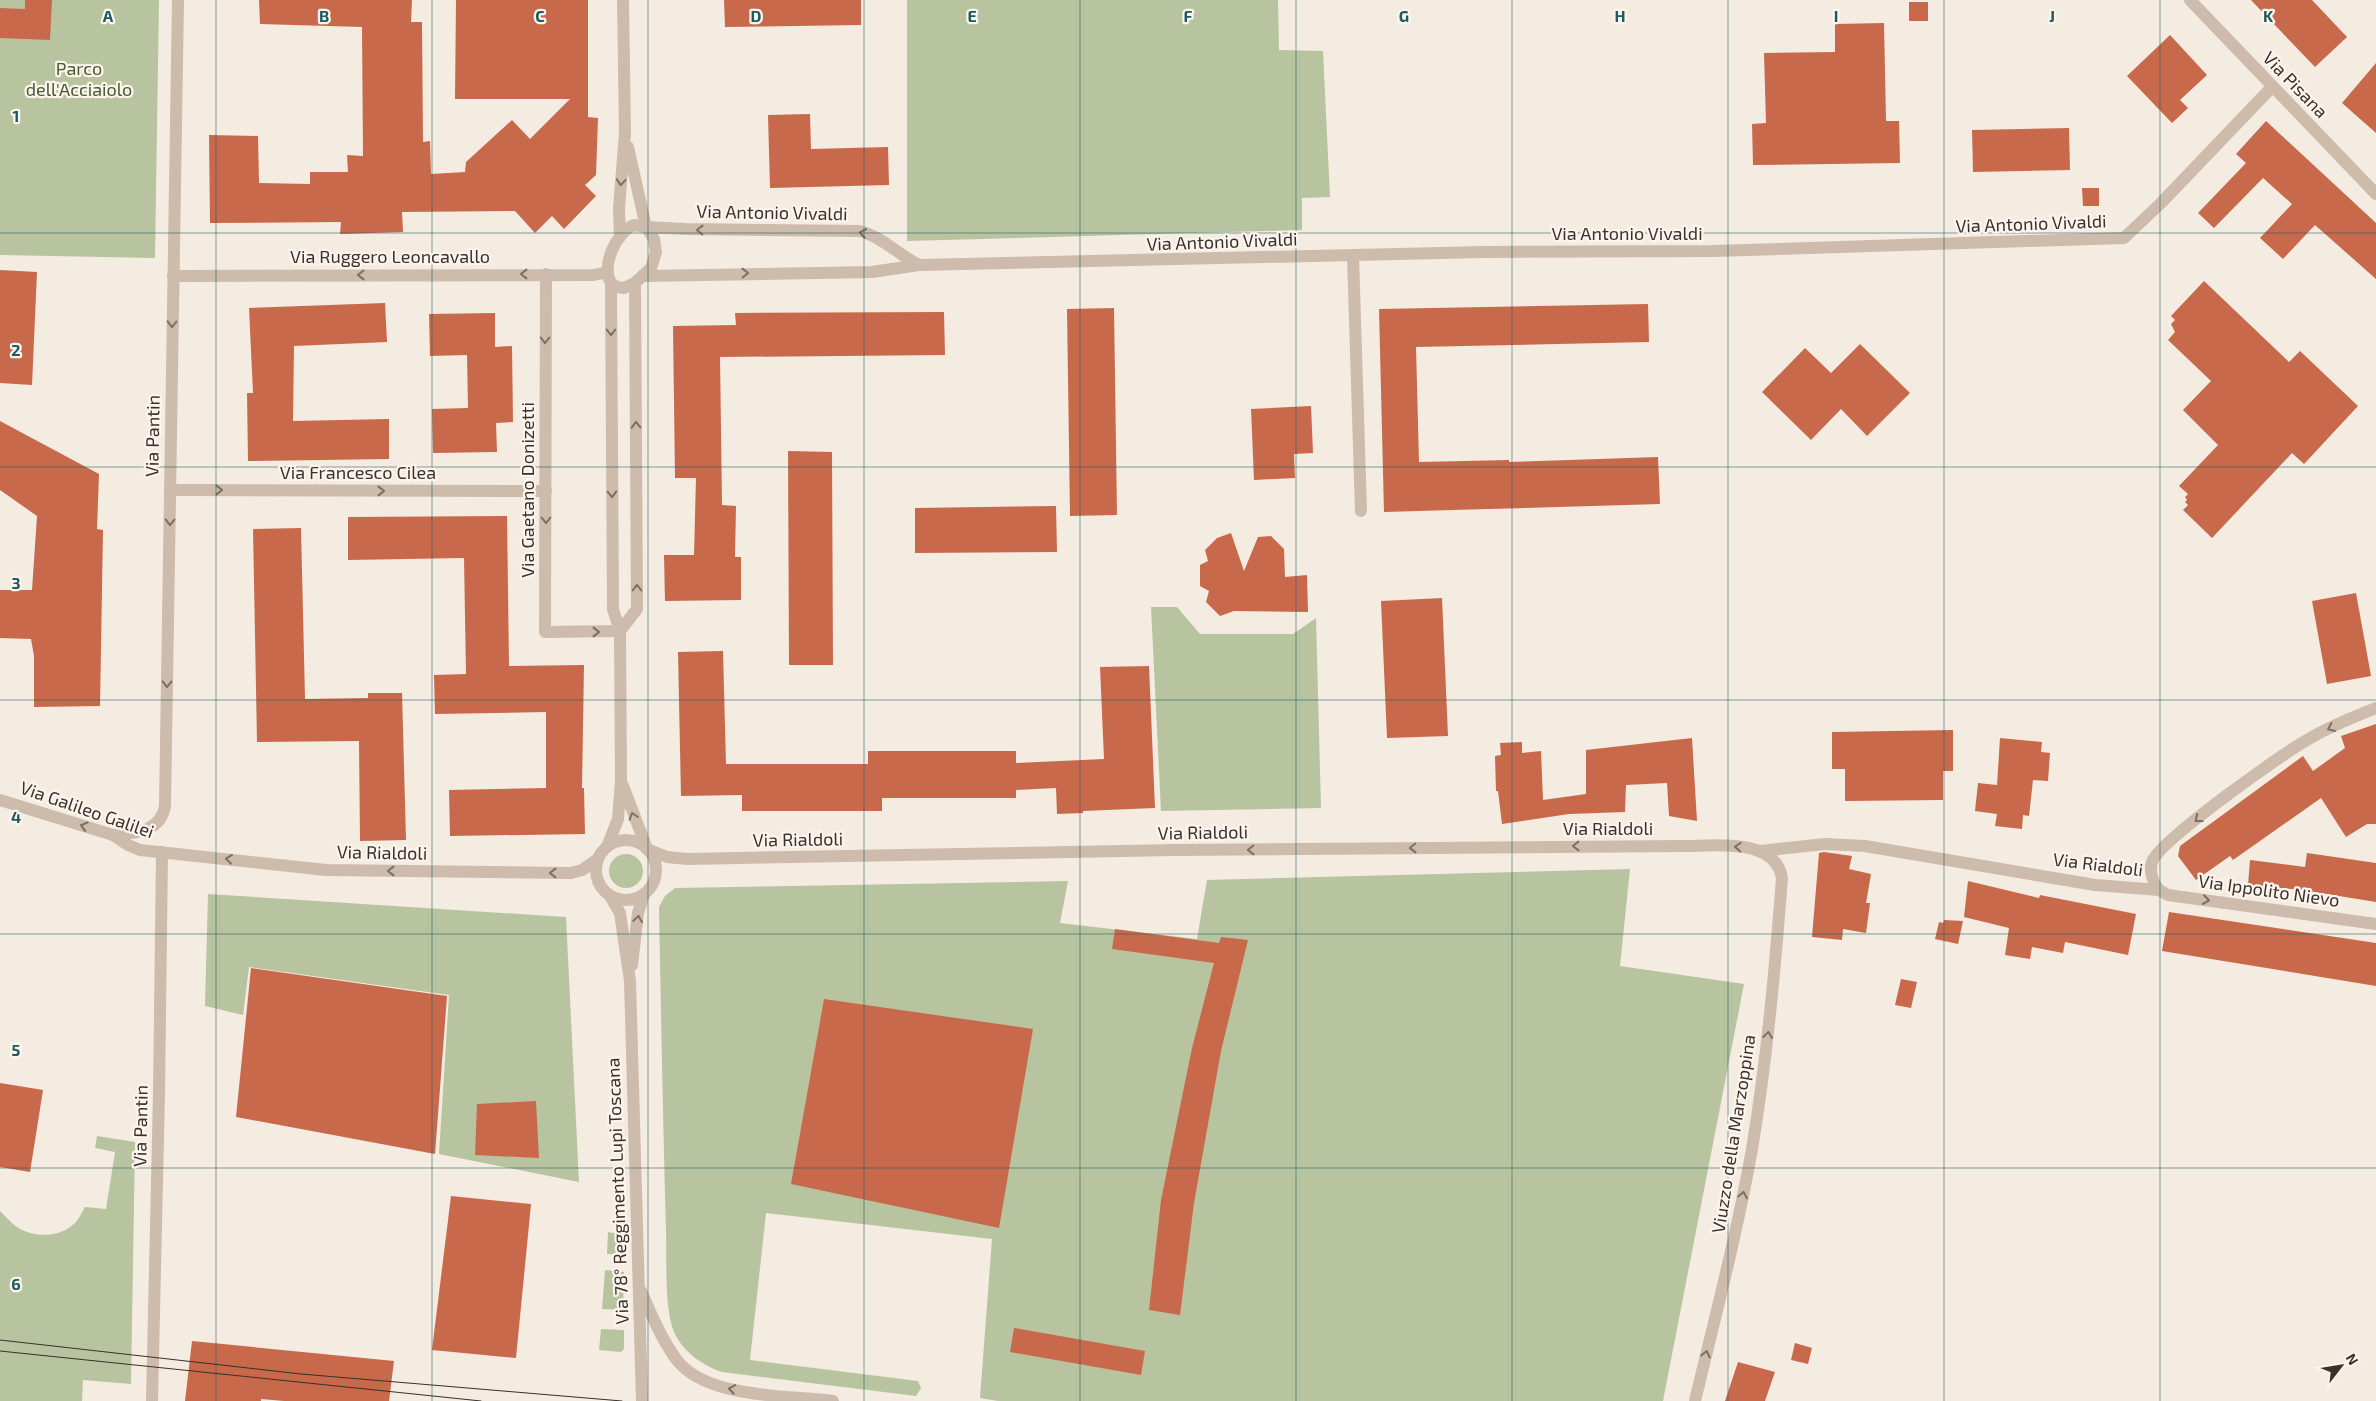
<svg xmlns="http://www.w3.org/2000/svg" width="2376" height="1401" viewBox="0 0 2376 1401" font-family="'Exo 2',sans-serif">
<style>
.green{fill:#b8c4a0}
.building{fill:#c8694b}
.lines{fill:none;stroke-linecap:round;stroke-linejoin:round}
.pedestrian{stroke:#cdbbac;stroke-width:12}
.minor{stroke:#cdbbac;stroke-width:12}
.tertiary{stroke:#cdbbac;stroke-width:12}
.tram{stroke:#3b302b;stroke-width:1}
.oneway{stroke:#7d6f65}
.grid{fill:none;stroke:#1f5a5e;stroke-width:1;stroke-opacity:0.55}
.labels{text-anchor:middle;stroke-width:4.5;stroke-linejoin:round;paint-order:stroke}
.park-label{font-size:18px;fill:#4a5a2e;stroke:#fbf5ee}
.street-label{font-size:18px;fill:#3b302b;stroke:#fbf5ee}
.grid-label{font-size:16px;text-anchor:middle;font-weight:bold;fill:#1f5a5e;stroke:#fbf5ee;stroke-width:4.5;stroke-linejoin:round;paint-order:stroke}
</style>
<rect width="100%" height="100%" fill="#f4ebe1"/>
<g class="green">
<path d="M0 0H159L155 258 0 255Z"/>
<path d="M907 0H1278L1279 50 1323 51 1330 197 1302 198V230L907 241Z"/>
<path d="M1151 607H1177L1200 634H1293L1316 618 1321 808 1161 811Z"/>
<circle cx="626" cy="871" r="17"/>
<path d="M1630 869 1620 966 1744 984 1663 1401H998L980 1398 992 1239 766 1213 750 1360 918 1381 921 1388 916 1396 722 1372C702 1365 684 1353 674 1332 664 1308 667 1258 666 1230 663 1123 661 1015 659 907L665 896 675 888 1068 881 1060 923 1197 939 1207 880Z"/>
<path d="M208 894 566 917 579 1182 439 1154 449 995 249 967 243 1015 205 1006Z"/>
<path d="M97 1136 135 1142 131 1384 83 1380 82 1401H0V1211C6 1217 13 1225 20 1229 37 1238 61 1237 75 1223 79 1219 82 1212 85 1207L106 1209 115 1152 95 1148Z"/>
<path d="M608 1232 624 1235 623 1255 607 1254Z"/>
<path d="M605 1270 624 1272 623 1310 602 1309Z"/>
<path d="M601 1329 624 1330V1349L621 1352 599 1350Z"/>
</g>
<g class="building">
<path d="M25 0H52L50 40 0 38V8L25 9Z"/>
<path d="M259 0H412L411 22H422L423 142 430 141 431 174 465 172 466 162 512 120 530 139 570 99H455L456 0H588V117L598 118 596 175 585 185 596 196 564 229 552 216 535 233 515 211 402 212 403 232 340 234 341 222 210 223 209 135 258 136 259 183 310 184V172H348L347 155 363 156 362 27 260 24Z"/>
<path d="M724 0H861V25L725 27Z"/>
<path d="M2251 0H2312L2347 37 2315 67Z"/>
<rect x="1909" y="2" width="19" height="19"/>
<path d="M1884 23 1886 121H1899L1900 163 1753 165 1752 124 1766 123 1764 53 1835 52V24Z"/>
<path d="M2170 35 2207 75 2180 100 2188 108 2172 123 2127 76Z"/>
<path d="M2376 63V133L2342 103Z"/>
<path d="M810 114 811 149 888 147 889 185 770 188 768 115Z"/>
<path d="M2266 121 2376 223V279L2315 225 2283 259 2260 238 2292 204 2263 178 2214 228 2198 213 2246 163 2236 154Z"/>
<path d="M2069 128 2070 170 1973 172 1972 130Z"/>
<path d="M2082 188H2099V206H2083Z"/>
<path d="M0 270 37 272 32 385 0 383Z"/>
<path d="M2204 281 2289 362 2300 351 2358 406 2304 464 2292 453 2212 538 2183 510 2188 505 2185 502 2187 500 2185 497 2188 494 2179 486 2218 445 2183 410 2211 381 2168 340 2175 332 2171 324 2175 320 2171 316Z"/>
<path d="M385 303 387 342 294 346 293 421 389 419V459L248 461 247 393H253L249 308Z"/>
<path d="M1648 304 1649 342 1416 347 1419 462 1509 460V462L1658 457 1660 504 1384 512 1379 309Z"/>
<path d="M1114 308 1117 515 1070 516 1067 309Z"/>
<path d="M944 312 945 355 720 357 722 505 736 506 735 557H741V600L665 601 664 555H694L696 478H675L673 326 736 325 735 313Z"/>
<path d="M495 313V347L512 346 513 422 496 423 497 452 433 453 432 409 468 408 467 355 430 356 429 314Z"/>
<path d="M1860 344 1910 393 1867 436 1841 409 1811 440 1762 392 1805 348 1831 373Z"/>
<path d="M1311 406 1313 453 1294 454 1295 478 1254 480 1251 409Z"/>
<path d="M0 421 99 474 97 529 103 530 100 706 34 707V656L31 639 0 638V590H32L37 516 0 490Z"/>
<path d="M788 451 832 452 833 665H789Z"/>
<path d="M1056 506 1057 552 915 553V508Z"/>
<path d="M507 516 509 666 584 665 582 788H584L585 834 450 836 449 790 546 788V712L435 714 434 675 466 674 464 558 348 560V517Z"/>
<path d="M301 528 305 699 368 698V693H402L406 840 360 841 359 741 257 742 253 529Z"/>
<path d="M1231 533 1244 571 1258 537 1271 536 1284 549 1285 577 1307 575 1308 612 1234 611 1220 616 1206 602 1209 591 1200 586V565L1208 561 1205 550 1217 538Z"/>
<path d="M2356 593 2371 676 2327 684 2312 601Z"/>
<path d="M1442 598 1448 736 1387 738 1381 601Z"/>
<path d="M723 651 726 764H868V751H1016V763L1104 759 1100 667 1149 666 1155 808 1083 811V813L1057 814 1056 788 1016 790V798H882V811H742V795L681 796 678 652Z"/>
<path d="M2376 724V824H2367L2346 837 2321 798 2233 860 2230 856 2196 880 2178 856 2180 846 2303 756 2313 771 2345 748 2341 736Z"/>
<path d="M1953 730V771H1943V800L1845 801V769H1832V732Z"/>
<path d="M1692 738 1697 821 1669 816 1667 783 1626 785 1625 812 1569 814 1502 824 1498 791H1496L1495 756 1501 755 1500 743 1522 742V753L1541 751 1543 800 1586 794V750Z"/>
<path d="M2000 738 2042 742 2041 752 2050 753 2048 781 2033 780 2029 816 2023 815 2022 829 1995 826 1997 814 1975 811 1978 783 1997 785Z"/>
<path d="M1824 852 1852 856 1849 869 1871 874 1866 903H1870L1866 933 1843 929 1842 940 1812 937 1819 853Z"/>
<path d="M2307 853 2376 863V902L2302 890 2248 885 2250 860 2305 867Z"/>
<path d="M1968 881 2039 898 2040 895 2136 914 2128 955 2065 942 2063 953 2032 947 2030 959 2005 955 2009 928 1964 917Z"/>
<path d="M2169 912 2376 943V986L2162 951Z"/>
<path d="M1944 920 1963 921 1958 944 1935 939 1939 922 1943 923Z"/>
<path d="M1115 929 1219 943 1221 937 1248 940 1221 1051 1194 1203 1180 1315 1149 1310 1161 1200 1192 1048 1214 963 1112 949Z"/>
<path d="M251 968 447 996 435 1154 236 1117Z"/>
<path d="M1901 979 1917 982 1911 1008 1895 1005Z"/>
<path d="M824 999 1033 1029 999 1228 791 1184Z"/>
<path d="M0 1083 43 1090 30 1172 0 1167Z"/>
<path d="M536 1101 539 1158 475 1155 477 1104Z"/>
<path d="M451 1196 531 1204 516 1358 432 1350Z"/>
<path d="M1014 1328 1145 1351 1141 1375 1010 1352Z"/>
<path d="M192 1341 394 1361 389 1401H284L261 1399V1401H185Z"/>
<path d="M1795 1343 1812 1348 1808 1364 1791 1360Z"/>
<path d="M1738 1362 1775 1372 1765 1401H1725Z"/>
</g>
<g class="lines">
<path class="pedestrian" d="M152 1401 159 1094 162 852"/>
<g class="minor">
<path d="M2190 0 2376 194"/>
<path d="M646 227 685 229 859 231C882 236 898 255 919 265"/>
<path d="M1353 256 1361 511"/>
<path d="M546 274 545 632 620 631"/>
<path d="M173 276 594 275 607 272"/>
<path d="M644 276 872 272 919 265 1483 252 1713 251 2124 238 2161 203 2272 87"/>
<path d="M170 490 546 491"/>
<path d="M0 800 113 835 128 845 140 850 326 870 571 873 582 870 598 859"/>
<path d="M113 835C135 833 161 832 165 806L178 0"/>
<path d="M647 849 667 857 687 859 1175 850 1684 846C1714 846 1775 837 1782 878 1775 969 1767 1059 1752 1149 1737 1234 1715 1317 1695 1401"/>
<path d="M1760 851 1825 844 1865 846 2095 885 2159 890 2168 895 2376 924"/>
<path d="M2159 890C2153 882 2149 872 2152 862 2159 841 2282 754 2307 740 2328 727 2353 717 2376 708"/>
</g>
<g class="tertiary">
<path d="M620 237 619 208 625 133 623 0"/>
<path d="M611 283 617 287 624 288 635 283 651 268 656 252 654 239 646 227 628 147"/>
<path d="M620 631 637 609 635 283"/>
<path d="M623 786 647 849"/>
<circle cx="626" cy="870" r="30"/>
<path d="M607 847 618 819 621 781 620 631 613 609 611 283C601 266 616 232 634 225L646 227"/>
<path d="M610 896 620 913 630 981 642 1401"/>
<path d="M632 965 638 913 644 894"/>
<path d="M641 1291C651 1314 661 1338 676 1359 706 1399 786 1395 833 1401"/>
</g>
<g class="tram">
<path d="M0 1340 301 1374 622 1401"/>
<path d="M0 1351 481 1401"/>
</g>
</g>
<defs><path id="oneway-chevron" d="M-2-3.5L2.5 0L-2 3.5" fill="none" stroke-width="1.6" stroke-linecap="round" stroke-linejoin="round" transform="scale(1.25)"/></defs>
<g class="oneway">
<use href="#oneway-chevron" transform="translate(621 182) rotate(94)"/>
<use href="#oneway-chevron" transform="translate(700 230) rotate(-179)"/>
<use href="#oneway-chevron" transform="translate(863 233) rotate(-170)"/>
<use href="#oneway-chevron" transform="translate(745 273) rotate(-1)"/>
<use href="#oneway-chevron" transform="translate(524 274) rotate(180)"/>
<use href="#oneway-chevron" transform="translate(361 275) rotate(179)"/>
<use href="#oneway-chevron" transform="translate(172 324) rotate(91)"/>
<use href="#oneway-chevron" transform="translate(611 332) rotate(90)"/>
<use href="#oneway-chevron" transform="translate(545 340) rotate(90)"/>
<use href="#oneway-chevron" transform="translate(636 425) rotate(-91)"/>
<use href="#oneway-chevron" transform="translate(219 490)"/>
<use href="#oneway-chevron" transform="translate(381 491)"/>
<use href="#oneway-chevron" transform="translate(612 494) rotate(89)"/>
<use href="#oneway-chevron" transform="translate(546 520) rotate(90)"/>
<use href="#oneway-chevron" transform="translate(170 522) rotate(91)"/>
<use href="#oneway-chevron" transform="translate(637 588) rotate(-90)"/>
<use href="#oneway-chevron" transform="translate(596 632)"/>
<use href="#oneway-chevron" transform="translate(167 684) rotate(91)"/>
<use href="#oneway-chevron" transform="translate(2331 728) rotate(155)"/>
<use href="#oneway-chevron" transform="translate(633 816) rotate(-108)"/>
<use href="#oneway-chevron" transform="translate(2198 819) rotate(142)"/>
<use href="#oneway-chevron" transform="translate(84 826) rotate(-164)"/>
<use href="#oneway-chevron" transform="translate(1576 846) rotate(180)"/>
<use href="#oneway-chevron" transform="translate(1738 847) rotate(-177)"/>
<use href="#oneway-chevron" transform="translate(1413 848) rotate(179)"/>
<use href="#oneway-chevron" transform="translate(1251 850) rotate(179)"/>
<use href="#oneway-chevron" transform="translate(229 859) rotate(-173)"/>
<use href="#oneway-chevron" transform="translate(391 871) rotate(-180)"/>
<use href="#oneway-chevron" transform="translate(553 873) rotate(-180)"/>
<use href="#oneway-chevron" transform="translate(2206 900) rotate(8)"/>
<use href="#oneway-chevron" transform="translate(638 919) rotate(-82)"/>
<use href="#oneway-chevron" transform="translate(1768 1035) rotate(-83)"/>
<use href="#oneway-chevron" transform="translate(1743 1195) rotate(-79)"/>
<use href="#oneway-chevron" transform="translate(1706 1354) rotate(-77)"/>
<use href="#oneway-chevron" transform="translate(732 1389) rotate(-170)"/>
</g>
<path class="grid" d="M216 0V1401M432 0V1401M648 0V1401M864 0V1401M1080 0V1401M1296 0V1401M1512 0V1401M1728 0V1401M1944 0V1401M2160 0V1401M0 233H2376M0 467H2376M0 700H2376M0 934H2376M0 1168H2376"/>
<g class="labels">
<g class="park-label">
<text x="79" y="75">Parco<tspan x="79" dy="21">dell'Acciaiolo</tspan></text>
</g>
<g class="street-label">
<text transform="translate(2295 85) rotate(46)" y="6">Via Pisana</text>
<text transform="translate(772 213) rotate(1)" y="6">Via Antonio Vivaldi</text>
<text transform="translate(2031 224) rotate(-2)" y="6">Via Antonio Vivaldi</text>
<text x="1627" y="240">Via Antonio Vivaldi</text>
<text transform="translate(1222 242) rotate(-2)" y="6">Via Antonio Vivaldi</text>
<text x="390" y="263">Via Ruggero Leoncavallo</text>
<text transform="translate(153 436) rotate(-89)" y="6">Via Pantin</text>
<text x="358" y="479">Via Francesco Cilea</text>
<text transform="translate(528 490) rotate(-90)" y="6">Via Gaetano Donizetti</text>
<text transform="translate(87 810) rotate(19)" y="6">Via Galileo Galilei</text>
<text x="1608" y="835">Via Rialdoli</text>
<text transform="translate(1203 833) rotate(-1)" y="6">Via Rialdoli</text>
<text transform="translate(798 840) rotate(-1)" y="6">Via Rialdoli</text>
<text transform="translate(382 853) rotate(1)" y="6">Via Rialdoli</text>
<text transform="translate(2098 865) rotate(7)" y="6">Via Rialdoli</text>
<text transform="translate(2269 891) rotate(8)" y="6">Via Ippolito Nievo</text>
<text transform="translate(141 1126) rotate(-89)" y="6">Via Pantin</text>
<text transform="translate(1734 1134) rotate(-81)" y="6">Viuzzo della Marzoppina</text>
<text transform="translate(618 1191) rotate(-92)" y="6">Via 78° Reggimento Lupi Toscana</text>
</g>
</g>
<g class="grid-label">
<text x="108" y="22">A</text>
<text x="324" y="22">B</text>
<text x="540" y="22">C</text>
<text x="756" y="22">D</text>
<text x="972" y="22">E</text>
<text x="1188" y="22">F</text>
<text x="1404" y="22">G</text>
<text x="1620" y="22">H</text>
<text x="1836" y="22">I</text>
<text x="2052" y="22">J</text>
<text x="2268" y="22">K</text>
<text x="16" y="122">1</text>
<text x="16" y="356">2</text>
<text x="16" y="589">3</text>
<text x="16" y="823">4</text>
<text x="16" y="1056">5</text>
<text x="16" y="1290">6</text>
</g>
<g transform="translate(2341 1366) rotate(59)" stroke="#fbf5ee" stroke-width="4" paint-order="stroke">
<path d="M0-4L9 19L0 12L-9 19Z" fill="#3b302b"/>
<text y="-8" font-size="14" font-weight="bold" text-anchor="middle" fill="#3b302b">N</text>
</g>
</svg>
